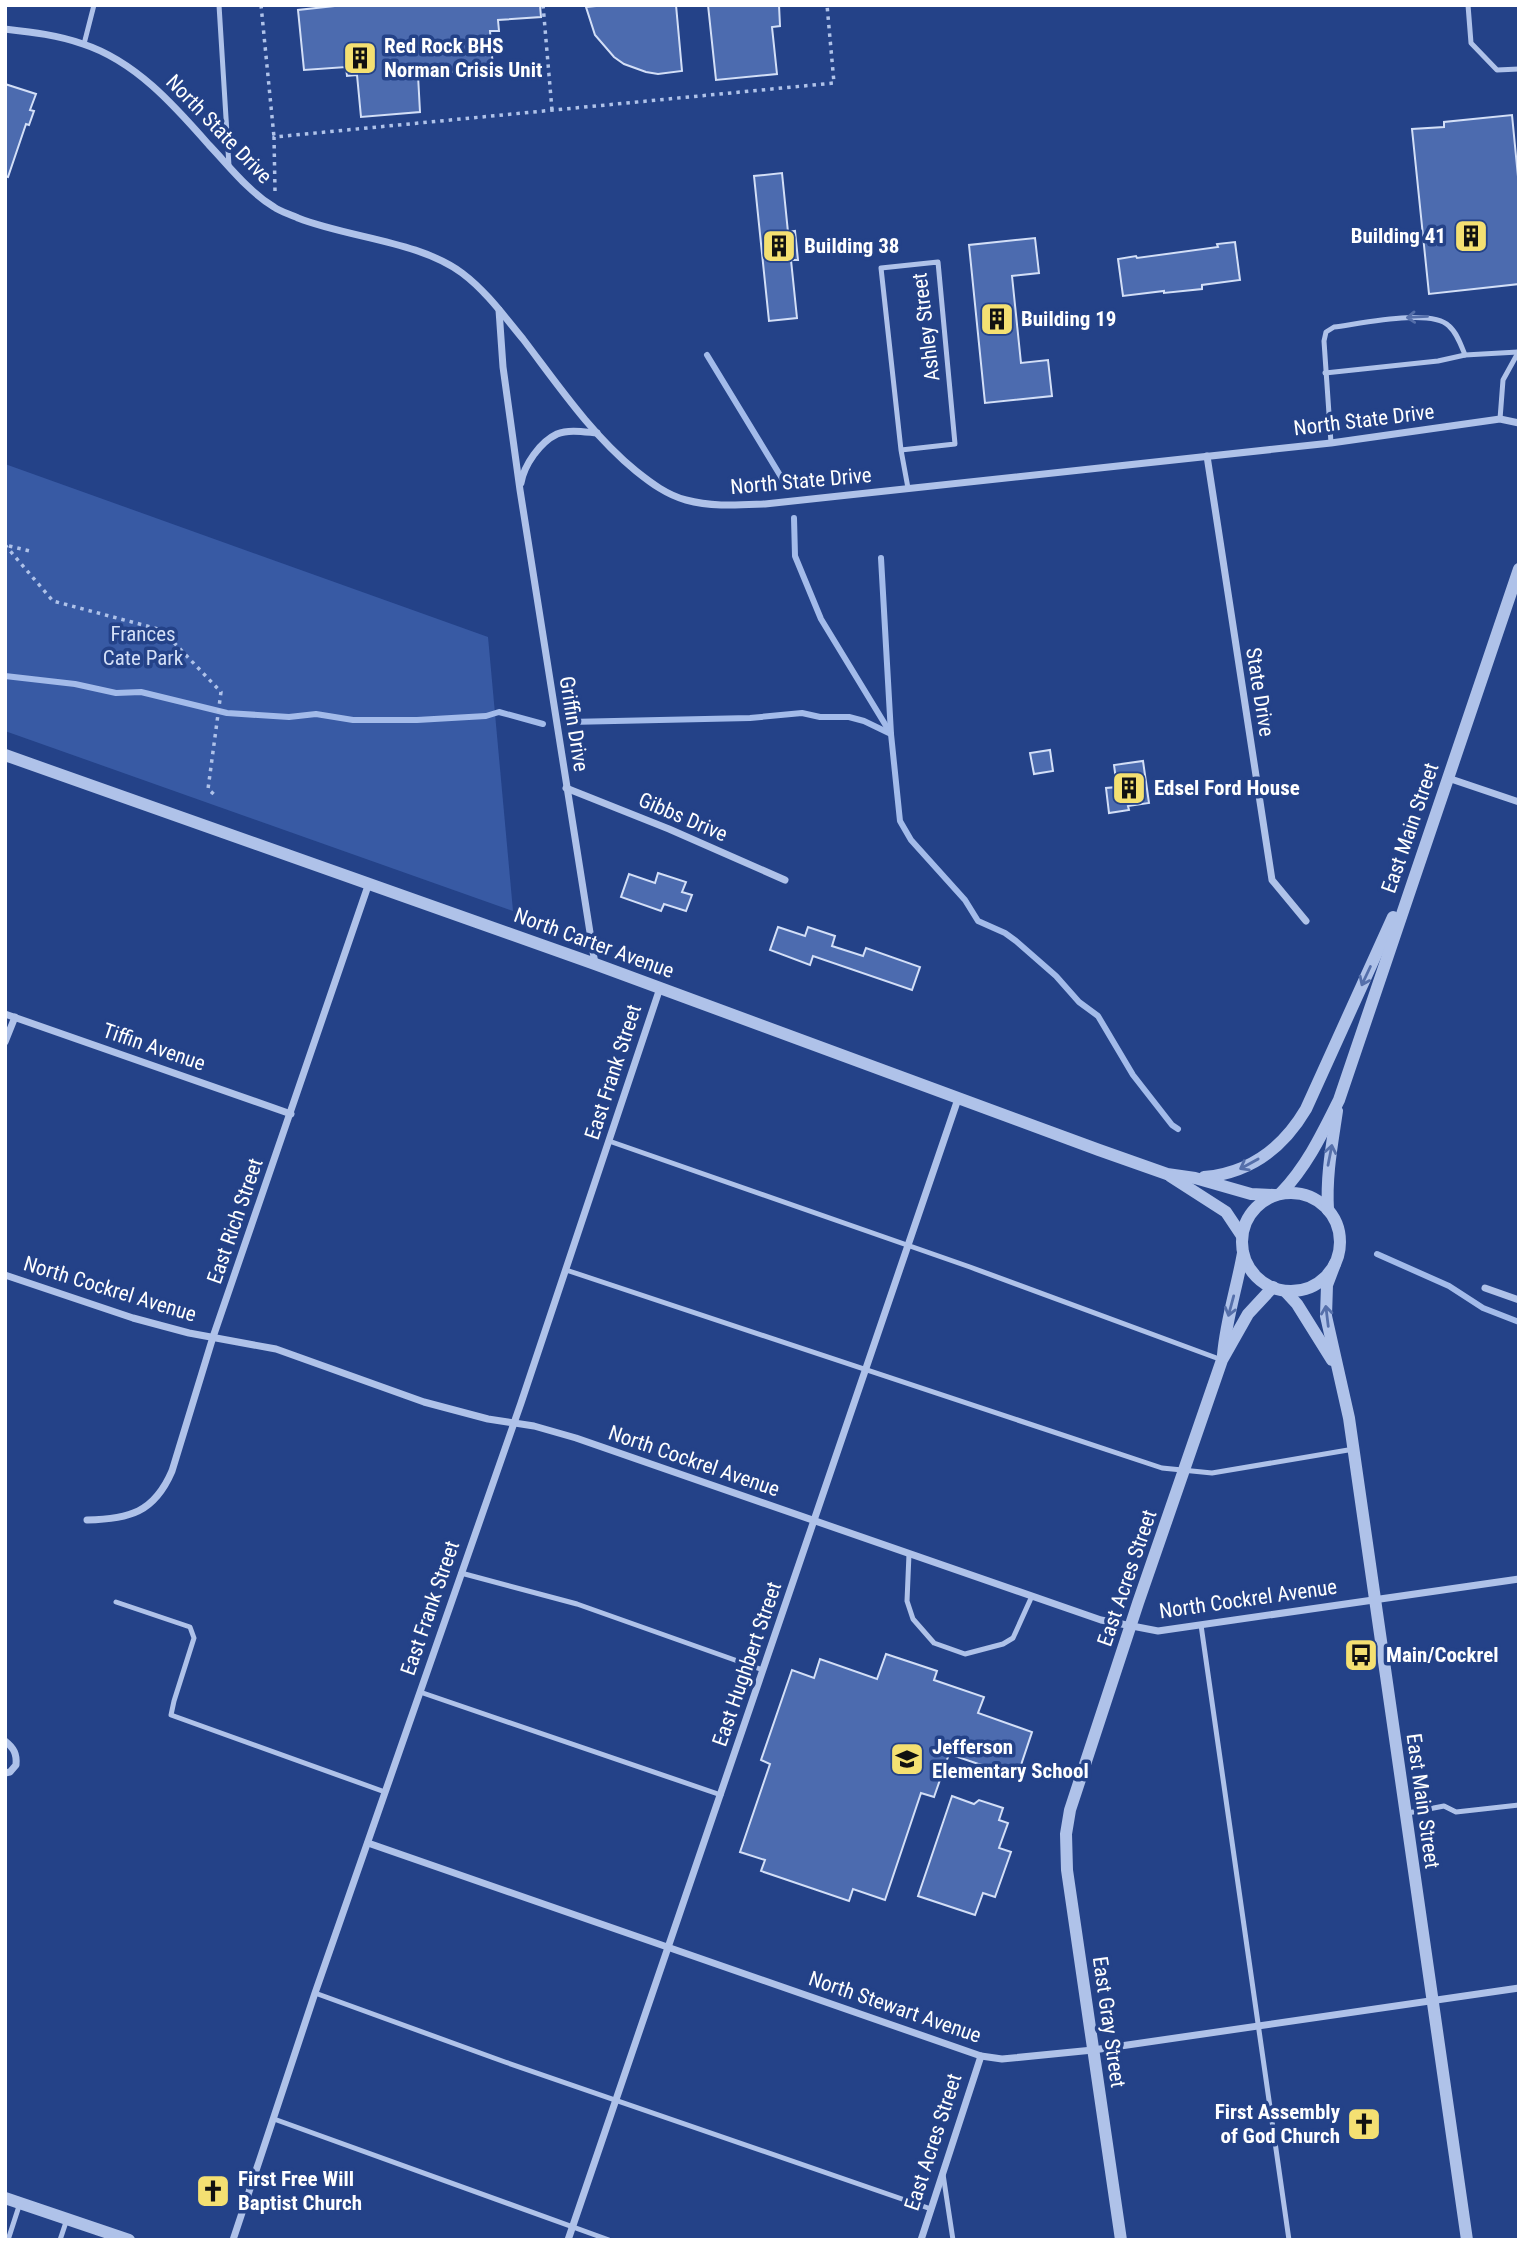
<svg xmlns="http://www.w3.org/2000/svg" width="1524" height="2245" viewBox="0 0 1524 2245" font-family="'Roboto Condensed',sans-serif">
<style>
.green{fill:#385aa4}
.lines{fill:none;stroke-linecap:round;stroke-linejoin:round}
.stream{stroke:#a3bbea;stroke-width:6}
.building{fill:#4c6baf;stroke:#d3dff7;stroke-width:2}
.path{stroke:#afc2e9;stroke-width:3.5;stroke-dasharray:3.5 5;stroke-linecap:butt}
.service{stroke:#afc2e9;stroke-width:5}
.minor{stroke:#afc2e9;stroke-width:7}
.tertiary{stroke:#afc2e9;stroke-width:12}
.oneway{stroke:#556faa}
.labels{text-anchor:middle;stroke-width:7;stroke-linejoin:round;paint-order:stroke}
.poi-label{font-size:21px;font-weight:bold;fill:#fff;stroke:#244288;text-anchor:start}
.street-label{font-size:21px;fill:#fff;stroke:#244288}
.park-label{font-size:21px;fill:#d3dff7;stroke:#244288}
</style>
<rect width="100%" height="100%" fill="#244288"/>
<path class="green" d="M5 464 488 637 513 911 5 731Z"/>
<g class="lines">
<g class="stream">
<path d="M707 355 786 485"/>
<path d="M794 518 795 556 821 619 891 734 900 821 911 840 965 900 978 921 1005 933 1016 941 1056 976 1079 1002 1098 1016 1133 1075 1172 1125 1178 1129"/>
<path d="M5 676 75 684 116 693 141 692 227 713 289 717 316 714 353 720H417L486 716 499 712 543 724"/>
<path d="M569 722 750 718 802 713 820 717H849L864 721 891 734 881 558"/>
<path d="M1377 1254 1449 1286 1483 1308 1519 1322"/>
</g>
</g>
<g class="building">
<path d="M344 5H540L541 17 498 20 499 31H490L493 68 418 75 420 112 361 117 357 75 347 76 346 67 304 70 298 10Z"/>
<path d="M606 5H676L682 71 658 74 646 72 624 64 614 57 595 35 586 7Z"/>
<path d="M708 5H779L780 26 772 27 777 74 716 80Z"/>
<path d="M5 84 36 94 30 110 34 111 29 125 26 124 8 177 5 176Z"/>
<path d="M1512 115 1519 187V284L1429 294 1412 129 1444 127V122Z"/>
<path d="M782 173 788 232 795 231 798 260H791L797 318 769 321 754 176Z"/>
<path d="M1035 238 1039 273 1012 276 1021 363 1048 360 1052 396 985 403 969 245Z"/>
<path d="M1235 242 1240 280 1202 285V289L1164 293V291L1123 296 1118 259 1136 256 1137 258 1218 247 1217 244Z"/>
<path d="M1050 750 1053 771 1034 774 1030 753Z"/>
<path d="M1143 761 1149 803 1128 806 1129 810 1109 813 1106 788 1117 787 1114 765Z"/>
<path d="M658 873 686 882 682 892 692 895 686 911 664 904 661 911 621 897 629 874 655 883Z"/>
<path d="M778 927 805 936 808 927 835 936 832 946 863 956 866 948 920 967 912 990 813 956 810 965 770 950Z"/>
<path d="M886 1654 937 1671 934 1680 984 1697 978 1713 1032 1732 1017 1777 949 1754 934 1797 921 1793 885 1900 853 1889 849 1901 761 1871 765 1860 740 1852 770 1764 761 1760 792 1670 814 1678 820 1659 877 1679Z"/>
<path d="M952 1796 974 1804 979 1800 1003 1808 999 1820 1008 1823 999 1848 1011 1852 995 1897 983 1893 975 1915 918 1896Z"/>
</g>
<g class="lines">
<g class="path">
<path d="M261 5 274 137"/>
<path d="M543 5 552 110"/>
<path d="M275 191 274 137 834 83 827 5"/>
<path d="M5 545 53 601 162 630 221 692 208 789 217 797"/>
<path d="M9 546 30 551"/>
</g>
<g class="service">
<path d="M219 5 229 166"/>
<path d="M1468 5 1471 43 1497 70 1519 69"/>
<path d="M84 44 94 5"/>
<path d="M1325 373 1438 361 1465 355 1518 352"/>
<path d="M1500 419 1503 380 1519 351"/>
<path d="M1331 443 1324 341 1326 332 1334 327C1359 324 1431 308 1449 326 1457 333 1461 345 1465 355"/>
<path d="M901 450 955 444 938 262 881 268 901 450 908 488"/>
<path d="M609 1141 970 1267 1222 1360"/>
<path d="M566 1270 1162 1468 1212 1473 1354 1449"/>
<path d="M909 1554 907 1601 913 1619 934 1643 965 1654 1003 1644 1013 1638 1032 1596"/>
<path d="M461 1573 577 1604 763 1670"/>
<path d="M116 1602 190 1627 194 1638 174 1701 171 1715 385 1792"/>
<path d="M1201 1625 1289 2240"/>
<path d="M420 1692 721 1795"/>
<path d="M1408 1813 1444 1806 1456 1812 1519 1805"/>
<path d="M315 1993 505 2062 931 2209"/>
<path d="M274 2119 609 2240"/>
<path d="M943 2174 953 2240"/>
<path d="M8 2240 20 2203"/>
<path d="M60 2240 67 2219"/>
</g>
<g class="minor">
<path d="M5 29C31 32 58 35 83 44 135 61 174 105 209 145 230 167 248 191 274 207 281 212 290 214 298 218 349 238 419 241 462 273 486 291 504 316 523 339 558 385 591 434 636 471 651 483 667 495 686 500 712 507 738 505 765 504L1331 443 1500 419 1519 423"/>
<path d="M499 310 503 367 520 490 595 964"/>
<path d="M1207 456 1272 880 1306 921"/>
<path d="M521 483C524 465 540 442 557 434 569 429 585 432 597 433"/>
<path d="M1448 778 1519 802"/>
<path d="M566 788 669 829 785 880"/>
<path d="M5 1014 291 1114"/>
<path d="M5 1042 15 1017"/>
<path d="M5 1275 133 1318 189 1333 276 1349 424 1402 488 1419 534 1426 576 1438 1101 1620 1158 1631 1519 1579"/>
<path d="M1485 1288 1519 1300"/>
<path d="M87 1520C129 1519 154 1513 172 1471L213 1337 369 883"/>
<path d="M5 1741C14 1748 17 1754 16 1765L10 1772 5 1773"/>
<path d="M368 1843 981 2056 1002 2059 1093 2050 1519 1988"/>
<path d="M233 2240 315 1993 521 1403 660 988"/>
<path d="M568 2240 958 1099"/>
<path d="M921 2240 981 2056"/>
</g>
<g class="tertiary">
<path d="M5 755 595 964 1099 1150 1167 1174 1195 1178 1251 1194 1274 1195"/>
<path d="M1170 1176 1226 1212 1242 1236"/>
<path d="M1204 1177C1250 1173 1283 1148 1306 1109L1393 917"/>
<path d="M1281 1193C1307 1166 1322 1134 1339 1100L1519 569"/>
<circle cx="1291" cy="1242" r="49"/>
<path d="M1328 1210C1326 1175 1332 1145 1337 1111"/>
<path d="M1335 1264 1327 1285 1326 1316 1349 1418 1467 2240"/>
<path d="M1285 1291 1297 1304 1332 1360"/>
<path d="M1223 1355C1226 1320 1237 1287 1243 1253"/>
<path d="M5 2198 129 2240"/>
<path d="M1121 2240 1067 1870 1066 1834 1070 1810 1138 1603 1222 1360 1248 1314 1273 1287"/>
</g>
</g>
<defs><path id="oneway-shaft" d="M-6 0H5M1.5-3L5.5 0L1.5 3" fill="none" stroke-width="1.6" stroke-linecap="round" stroke-linejoin="round" transform="scale(1.75)"/></defs>
<g class="oneway">
<use href="#oneway-shaft" transform="translate(1417 317) rotate(177)"/>
<use href="#oneway-shaft" transform="translate(1366 976) rotate(115)"/>
<use href="#oneway-shaft" transform="translate(1330 1155) rotate(-79)"/>
<use href="#oneway-shaft" transform="translate(1249 1164) rotate(151)"/>
<use href="#oneway-shaft" transform="translate(1231 1306) rotate(105)"/>
<use href="#oneway-shaft" transform="translate(1327 1316) rotate(-97)"/>
</g>
<defs>
<g id="building-square" transform="scale(1.75)"><rect x="-9" y="-9" width="18" height="18" rx="4" fill="#f4e072" stroke="#244288"/><path d="M-4-6H4V6H1V3H-1V6H-4ZM-2.5-4.3h1.7v1.8h-1.7ZM.8-4.3h1.7v1.8H.8ZM-2.5-1h1.7V.8h-1.7ZM.8-1h1.7V.8H.8Z" fill="#111"/></g>
<g id="bus-square" transform="scale(1.75)"><rect x="-9" y="-9" width="18" height="18" rx="4" fill="#f4e072" stroke="#244288"/><path d="M-5-6H5V4H4V6H2V4H-2V6H-4V4H-5ZM-3.5-4V0h7V-4ZM-3.5 1.2v1.5H-2V1.2ZM2 1.2v1.5H3.5V1.2Z" fill="#111"/></g>
<g id="school-square" transform="scale(1.75)"><rect x="-9" y="-9" width="18" height="18" rx="4" fill="#f4e072" stroke="#244288"/><path d="M0-5L7-2L0 1L-7-2ZM-4 1L0 2.5L4 1V4Q0 6-4 4Z" fill="#111"/></g>
<g id="church-square" transform="scale(1.75)"><rect x="-9" y="-9" width="18" height="18" rx="4" fill="#f4e072" stroke="#244288"/><path d="M-1.2-6h2.4v3.5h3.3v2.4h-3.3V6h-2.4V-.1h-3.3v-2.4h3.3Z" fill="#111"/></g>
</defs>
<g fill-rule="evenodd">
<use href="#building-square" x="360" y="58"/>
<use href="#building-square" x="1471" y="236"/>
<use href="#building-square" x="779" y="246"/>
<use href="#building-square" x="997" y="319"/>
<use href="#building-square" x="1129" y="788"/>
<use href="#bus-square" x="1361" y="1655"/>
<use href="#school-square" x="907" y="1759"/>
<use href="#church-square" x="1364" y="2124"/>
<use href="#church-square" x="213" y="2191"/>
</g>
<g class="labels">
<g class="poi-label">
<text x="384" y="53">Red Rock BHS<tspan x="384" dy="24">Norman Crisis Unit</tspan></text>
<text x="1446" y="243" text-anchor="end">Building 41</text>
<text x="804" y="253">Building 38</text>
<text x="1021" y="326">Building 19</text>
<text x="1154" y="795">Edsel Ford House</text>
<text x="1386" y="1662">Main/Cockrel</text>
<text x="932" y="1754">Jefferson<tspan x="932" dy="24">Elementary School</tspan></text>
<text x="1340" y="2119" text-anchor="end">First Assembly<tspan x="1340" dy="24">of God Church</tspan></text>
<text x="238" y="2186">First Free Will<tspan x="238" dy="24">Baptist Church</tspan></text>
</g>
<g class="street-label">
<text transform="translate(219 129) rotate(46)" y="7">North State Drive</text>
<text transform="translate(926 327) rotate(-97)" y="7">Ashley Street</text>
<text transform="translate(1364 420) rotate(-7)" y="7">North State Drive</text>
<text transform="translate(801 481) rotate(-5)" y="7">North State Drive</text>
<text transform="translate(1260 692) rotate(81)" y="7">State Drive</text>
<text transform="translate(574 724) rotate(81)" y="7">Griffin Drive</text>
<text transform="translate(683 817) rotate(23)" y="7">Gibbs Drive</text>
<text transform="translate(1410 828) rotate(-71)" y="7">East Main Street</text>
<text transform="translate(594 943) rotate(20)" y="7">North Carter Avenue</text>
<text transform="translate(154 1047) rotate(19)" y="7">Tiffin Avenue</text>
<text transform="translate(613 1072) rotate(-72)" y="7">East Frank Street</text>
<text transform="translate(235 1221) rotate(-71)" y="7">East Rich Street</text>
<text transform="translate(110 1289) rotate(17)" y="7">North Cockrel Avenue</text>
<text transform="translate(694 1461) rotate(19)" y="7">North Cockrel Avenue</text>
<text transform="translate(1127 1578) rotate(-71)" y="7">East Acres Street</text>
<text transform="translate(1248 1599) rotate(-8)" y="7">North Cockrel Avenue</text>
<text transform="translate(430 1608) rotate(-71)" y="7">East Frank Street</text>
<text transform="translate(747 1664) rotate(-71)" y="7">East Hughbert Street</text>
<text transform="translate(1423 1801) rotate(82)" y="7">East Main Street</text>
<text transform="translate(895 2007) rotate(19)" y="7">North Stewart Avenue</text>
<text transform="translate(1109 2022) rotate(82)" y="7">East Gray Street</text>
<text transform="translate(933 2142) rotate(-72)" y="7">East Acres Street</text>
</g>
<g class="park-label">
<text x="143" y="641">Frances<tspan x="143" dy="24">Cate Park</tspan></text>
</g>
</g>
<rect width="1524" height="2245" fill="none" stroke="#ffffff" stroke-width="14"/>
</svg>
